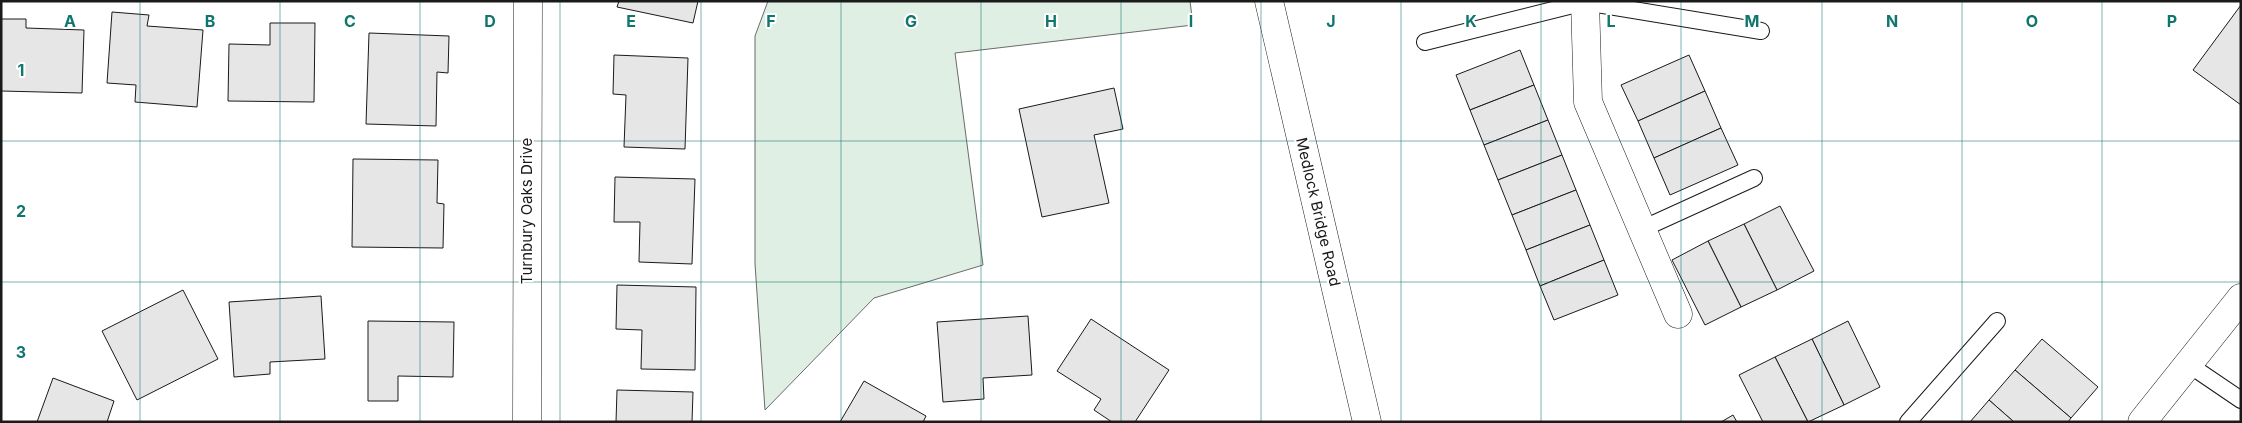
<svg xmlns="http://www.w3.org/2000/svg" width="2242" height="423" viewBox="0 0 2242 423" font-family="Inter,sans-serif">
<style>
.green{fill:#e0efe3;stroke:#6a6a6a}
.building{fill:#e6e6e6;stroke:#1a1a1a}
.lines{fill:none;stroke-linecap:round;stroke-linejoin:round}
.service-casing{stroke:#1a1a1a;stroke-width:18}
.minor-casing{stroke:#1a1a1a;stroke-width:29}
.secondary-casing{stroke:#1a1a1a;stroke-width:29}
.service{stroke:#fff;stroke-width:16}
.minor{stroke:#fff;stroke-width:28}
.secondary{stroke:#fff;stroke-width:28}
.grid{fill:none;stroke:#0f766e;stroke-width:1;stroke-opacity:0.55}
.labels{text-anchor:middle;stroke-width:4;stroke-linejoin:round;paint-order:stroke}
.street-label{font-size:15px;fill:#1a1a1a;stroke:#fff}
.grid-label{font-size:16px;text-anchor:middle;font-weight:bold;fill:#0f766e;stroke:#fff;stroke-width:4;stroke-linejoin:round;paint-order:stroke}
</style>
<rect width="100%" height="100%" fill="#fff"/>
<path class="green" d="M768 1H1190L1193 25 955 53 983 265 874 298 765 410 755 264V36Z"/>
<g class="building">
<path d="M619 1H698L693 23 617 7Z"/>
<path d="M2241 5V105L2193 70Z"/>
<path d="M112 12 149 15 147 26 203 30 197 107 135 102 136 85 107 83Z"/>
<path d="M1 19H26V28L84 30 82 93 1 91Z"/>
<path d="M270 23H315L314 102 228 101 229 44 270 45Z"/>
<path d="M369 33 449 36 448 73 437 72 436 126 366 124Z"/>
<path d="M1520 50 1534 85 1470 110 1456 75Z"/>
<path d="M614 55 688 58 685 149 624 147 626 95 613 94Z"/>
<path d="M1689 55 1705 91 1638 121 1621 85Z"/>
<path d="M1534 85 1548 120 1484 145 1470 110Z"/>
<path d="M1114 88 1123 129 1094 135 1109 203 1042 217 1019 109Z"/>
<path d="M1705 91 1721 128 1654 158 1638 121Z"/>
<path d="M1548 120 1562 155 1498 180 1484 145Z"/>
<path d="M1721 128 1738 165 1670 195 1654 158Z"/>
<path d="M1562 155 1576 190 1512 215 1498 180Z"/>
<path d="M353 159 438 160 437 203 444 204 443 248 352 247Z"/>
<path d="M615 177 695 179 692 264 639 262 640 222H614Z"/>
<path d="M1576 190 1590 225 1526 250 1512 215Z"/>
<path d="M1780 206 1814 271 1777 290 1744 224Z"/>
<path d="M1744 224 1777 290 1741 307 1708 241Z"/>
<path d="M1590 225 1604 260 1540 286 1526 250Z"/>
<path d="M1708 241 1741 307 1705 325 1672 260Z"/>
<path d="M1604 260 1618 295 1554 320 1540 286Z"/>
<path d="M617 285 696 287 695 370 641 369 642 330 616 329Z"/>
<path d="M183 290 218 359 137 400 102 331Z"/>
<path d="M321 296 325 359 270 362V374L234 377 229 302Z"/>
<path d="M1028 316 1032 375 983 378 984 399 943 402 937 322Z"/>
<path d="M1091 319 1169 370 1135 422H1112L1094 410 1101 399 1057 371Z"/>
<path d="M368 321 454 322 453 377 398 376V401H368Z"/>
<path d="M1848 321 1880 387 1844 405 1812 339Z"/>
<path d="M1812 339 1844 405 1808 422 1775 357Z"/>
<path d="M2042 339 2098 387 2071 418 2015 370Z"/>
<path d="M1775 357 1808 422H1763L1739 375Z"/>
<path d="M2015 370 2071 418 2068 422H2014L1989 400Z"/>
<path d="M53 378 114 401 107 422H37Z"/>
<path d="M864 381 926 416 923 422H840Z"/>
<path d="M617 390 693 392 692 422H616Z"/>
<path d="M1989 400 2014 422H1970Z"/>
<path d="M1733 415 1737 422H1721Z"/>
</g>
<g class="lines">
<g class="service-casing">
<g id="service">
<path d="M1425 42 1585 2 1761 31"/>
<path d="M1642 229 1754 178"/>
<path d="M2188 364 2241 400"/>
<path d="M1908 422 1997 321"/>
</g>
</g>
<g class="minor-casing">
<g id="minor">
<path d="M1585 1 1588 102 1678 314"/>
<path d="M527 422 528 1"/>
<path d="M2142 422 2241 298"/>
</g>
</g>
<g class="secondary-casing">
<path id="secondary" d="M1269 1 1367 422"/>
</g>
<use href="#service" class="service"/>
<use href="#minor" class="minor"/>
<use href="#secondary" class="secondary"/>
</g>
<path class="grid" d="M140 1V422M280 1V422M420 1V422M560 1V422M701 1V422M841 1V422M981 1V422M1121 1V422M1261 1V422M1401 1V422M1541 1V422M1681 1V422M1822 1V422M1962 1V422M2102 1V422M1 141H2241M1 282H2241"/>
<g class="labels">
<g class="street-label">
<text transform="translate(527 211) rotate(-90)" y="5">Turnbury Oaks Drive</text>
<text transform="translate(1318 212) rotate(77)" y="5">Medlock Bridge Road</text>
</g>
</g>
<g class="grid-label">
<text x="70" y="27">A</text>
<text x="210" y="27">B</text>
<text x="350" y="27">C</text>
<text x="490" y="27">D</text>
<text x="631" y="27">E</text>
<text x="771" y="27">F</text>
<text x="911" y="27">G</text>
<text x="1051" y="27">H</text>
<text x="1191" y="27">I</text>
<text x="1331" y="27">J</text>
<text x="1471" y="27">K</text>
<text x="1611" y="27">L</text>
<text x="1752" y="27">M</text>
<text x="1892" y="27">N</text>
<text x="2032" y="27">O</text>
<text x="2172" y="27">P</text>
<text x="21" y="76">1</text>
<text x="21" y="217">2</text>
<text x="21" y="358">3</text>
</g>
<rect width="2242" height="423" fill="none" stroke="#1a1a1a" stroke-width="5"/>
</svg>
